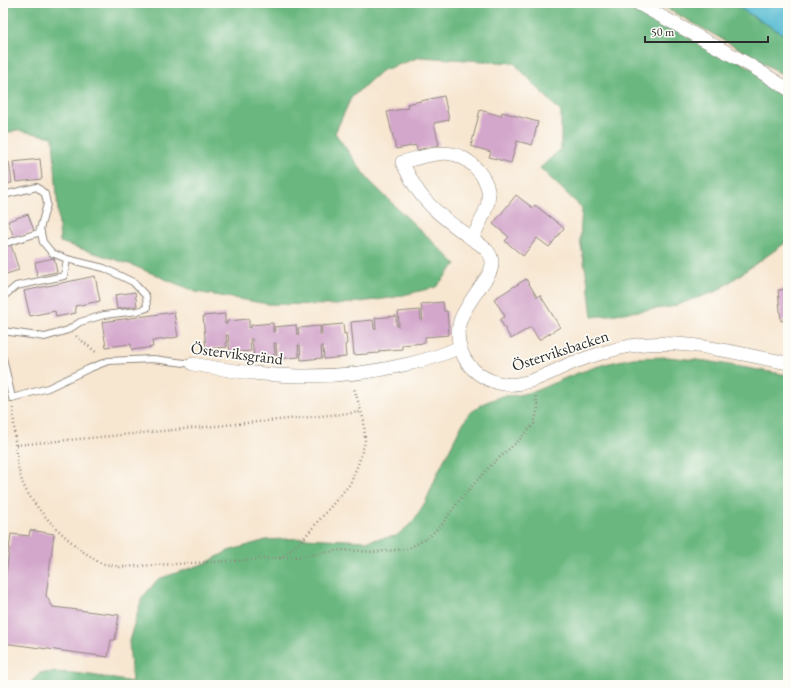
<svg xmlns="http://www.w3.org/2000/svg" width="791" height="688" viewBox="0 0 791 688" font-family="'EB Garamond',serif">
<style>
.forest{fill:#6bb880;stroke:#4b7256}
.water{fill:#54bbd2;stroke:#40737e}
.building{fill:#d3a6cb}
.lines{fill:none;stroke-linecap:round;stroke-linejoin:round}
.service-casing{stroke:#91887e;stroke-width:8}
.minor-casing{stroke:#91887e;stroke-width:14}
.path{stroke:#91887e;stroke-width:2.5;stroke-dasharray:1 3;stroke-linecap:butt}
.service{stroke:#fff;stroke-width:6}
.minor{stroke:#fff;stroke-width:13}
.labels{text-anchor:middle;stroke-width:3.5;stroke-linejoin:round;paint-order:stroke}
.street-label{font-size:16px;fill:#2b2b2b;stroke:#fdfcf7}
</style>
<rect width="100%" height="100%" fill="#fdfcf7"/>
<filter id="ink" filterUnits="userSpaceOnUse"><feTurbulence type="fractalNoise" baseFrequency=".025" numOctaves="2"/><feDisplacementMap in="SourceGraphic" scale="8" xChannelSelector="R" yChannelSelector="G"/><feConvolveMatrix kernelMatrix="1 2 1 2 8 2 1 2 1" color-interpolation-filters="sRGB"/></filter>
<filter id="wash" filterUnits="userSpaceOnUse"><feTurbulence type="fractalNoise" baseFrequency=".012" numOctaves="4" result="noise"/><feDisplacementMap in="SourceGraphic" scale="16" xChannelSelector="R" yChannelSelector="G"/><feGaussianBlur stdDeviation="0.9" result="paint"/><feColorMatrix in="noise" values="0 0 0 0 0 0 0 0 0 0 0 0 0 0 0 0 0 1.4 0 .05"/><feComposite in="paint" operator="in"/></filter>
<g filter="url(#wash)">
<rect width="100%" height="100%" fill="#f7e6d0"/>
<g class="forest">
<path d="M3 3H637L788 89V241L717 291 671 307 592 317 588 283 580 240 582 208 540 168 561 149V112L514 63 420 57 381 71 351 98 335 133 367 178 398 209 456 264 436 287 391 298 335 305 268 304 196 292 132 265 60 242 53 137 16 130 3 135Z"/>
<path d="M657 3H731L788 37V78L747 53Z"/>
<path d="M668 357 706 361 788 375V685H28L40 673C71 670 102 677 132 682L129 641 142 598 158 579 206 563 228 551 266 540 304 538 366 541 396 536 412 523 426 501 439 470 462 425 469 414 484 403 502 396 519 395 535 391 575 374 605 364 633 358Z"/>
</g>
<path class="water" d="M731 3H788V37Z"/>
<g id="blocks">
<g class="building">
<path d="M444 96 449 120 434 123 439 145 417 150 416 145 396 149 387 112 408 108 407 104Z"/>
<path d="M480 110 501 116 502 112 538 122 532 145 517 141 511 163 489 157 491 152 471 146Z"/>
<path d="M40 159 42 179 16 182 13 162Z"/>
<path d="M9 162 12 183 3 184V163Z"/>
<path d="M516 195 533 208 535 205 564 228 549 247 537 238 523 256 505 241 509 237 493 224Z"/>
<path d="M28 214 34 231 14 238 8 221Z"/>
<path d="M11 245 19 270 3 275V248Z"/>
<path d="M54 258 57 272 37 276 35 262Z"/>
<path d="M95 276 100 301 75 306 76 313 56 317 55 311 30 316 24 291Z"/>
<path d="M526 279 537 297 540 295 560 327 539 340 531 327 511 339 500 320 505 316 494 299Z"/>
<path d="M788 289V320L781 321 778 290Z"/>
<path d="M135 292 137 306 117 309 115 295Z"/>
<path d="M443 302 444 311H447L449 335 425 337V343L402 345V349L379 351V353L354 355 351 322 373 320 374 329H376L375 318 396 316 397 326H399L398 312 420 310 421 320H423L421 304Z"/>
<path d="M174 312 178 337 152 341 153 347 132 350 131 344 106 347 102 322Z"/>
<path d="M225 314V324H227V321L249 319V328H251V325L273 323V332H275L274 327 296 325 297 334H299L298 328 320 326V335H322L321 326 343 324 344 334 346 333 347 344 345 345 346 357 324 359 323 346H321L322 358 301 360 300 345H298L299 357 277 359 276 343H274L275 355 254 357 252 339H250L251 351 230 353 228 335H226L227 347 206 349 203 316Z"/>
<path d="M30 530 54 534 46 596 53 607 119 615 115 640H111L108 657 3 643V598L11 534 29 536Z"/>
</g>
</g>
</g>
<g filter="url(#ink)">
<use href="#blocks" fill-opacity="0" stroke="#91887e" stroke-width="1"/>
<g class="lines">
<g class="service-casing">
<g id="service">
<path d="M3 195 37 187 45 194 47 204 40 229 43 242 52 253 67 259 104 268 133 282 146 296 147 308 138 311 104 315 80 322 68 330 45 337 3 331"/>
<path d="M3 244 41 232"/>
<path d="M3 297 16 286 64 276 67 259"/>
<path d="M3 358 12 398 48 388 88 369 108 361 153 359 193 364"/>
</g>
</g>
<g class="minor-casing">
<g id="minor">
<path d="M637 3 748 64 788 89"/>
<path d="M472 239C477 228 486 213 488 202 490 191 487 182 480 173 457 143 434 154 402 162 406 170 410 178 415 186 428 208 452 224 472 239 481 245 492 251 492 263 492 273 485 280 480 287 474 296 463 311 460 321 457 330 458 345 462 353 469 370 485 381 504 384 527 387 551 372 572 363 591 356 610 350 630 346 682 337 737 354 788 363"/>
<path d="M193 364C266 378 335 382 408 364 426 360 443 355 460 347"/>
</g>
</g>
<g class="path">
<path d="M76 336 97 353"/>
<path d="M13 408C15 432 14 458 22 481 31 508 74 548 99 562 105 565 114 565 120 567L265 559 304 556 341 550 375 552 407 549 428 538 442 524 458 502 491 465 517 442 534 424 538 408 535 394"/>
<path d="M16 445 362 412"/>
<path d="M280 558 291 550 304 538 350 484 359 462 365 442 364 421 354 388"/>
</g>
<use href="#service" class="service"/>
<use href="#minor" class="minor"/>
</g>
</g>
<g class="labels">
<g class="street-label">
<text transform="translate(560 350) rotate(-18)" y="6">Österviksbacken</text>
<text transform="translate(237 353) rotate(7)" y="6">Österviksgränd</text>
</g>
</g>
<rect width="791" height="688" fill="none" stroke="#fdfcf7" stroke-width="16"/>
<path d="M645 36v6h123v-6" fill="none" stroke="#2b2b2b" stroke-width="2"/>
<text x="651" y="36" font-size="12" fill="#2b2b2b" stroke="#fdfcf7" stroke-width="3" paint-order="stroke">50 m</text>
</svg>
